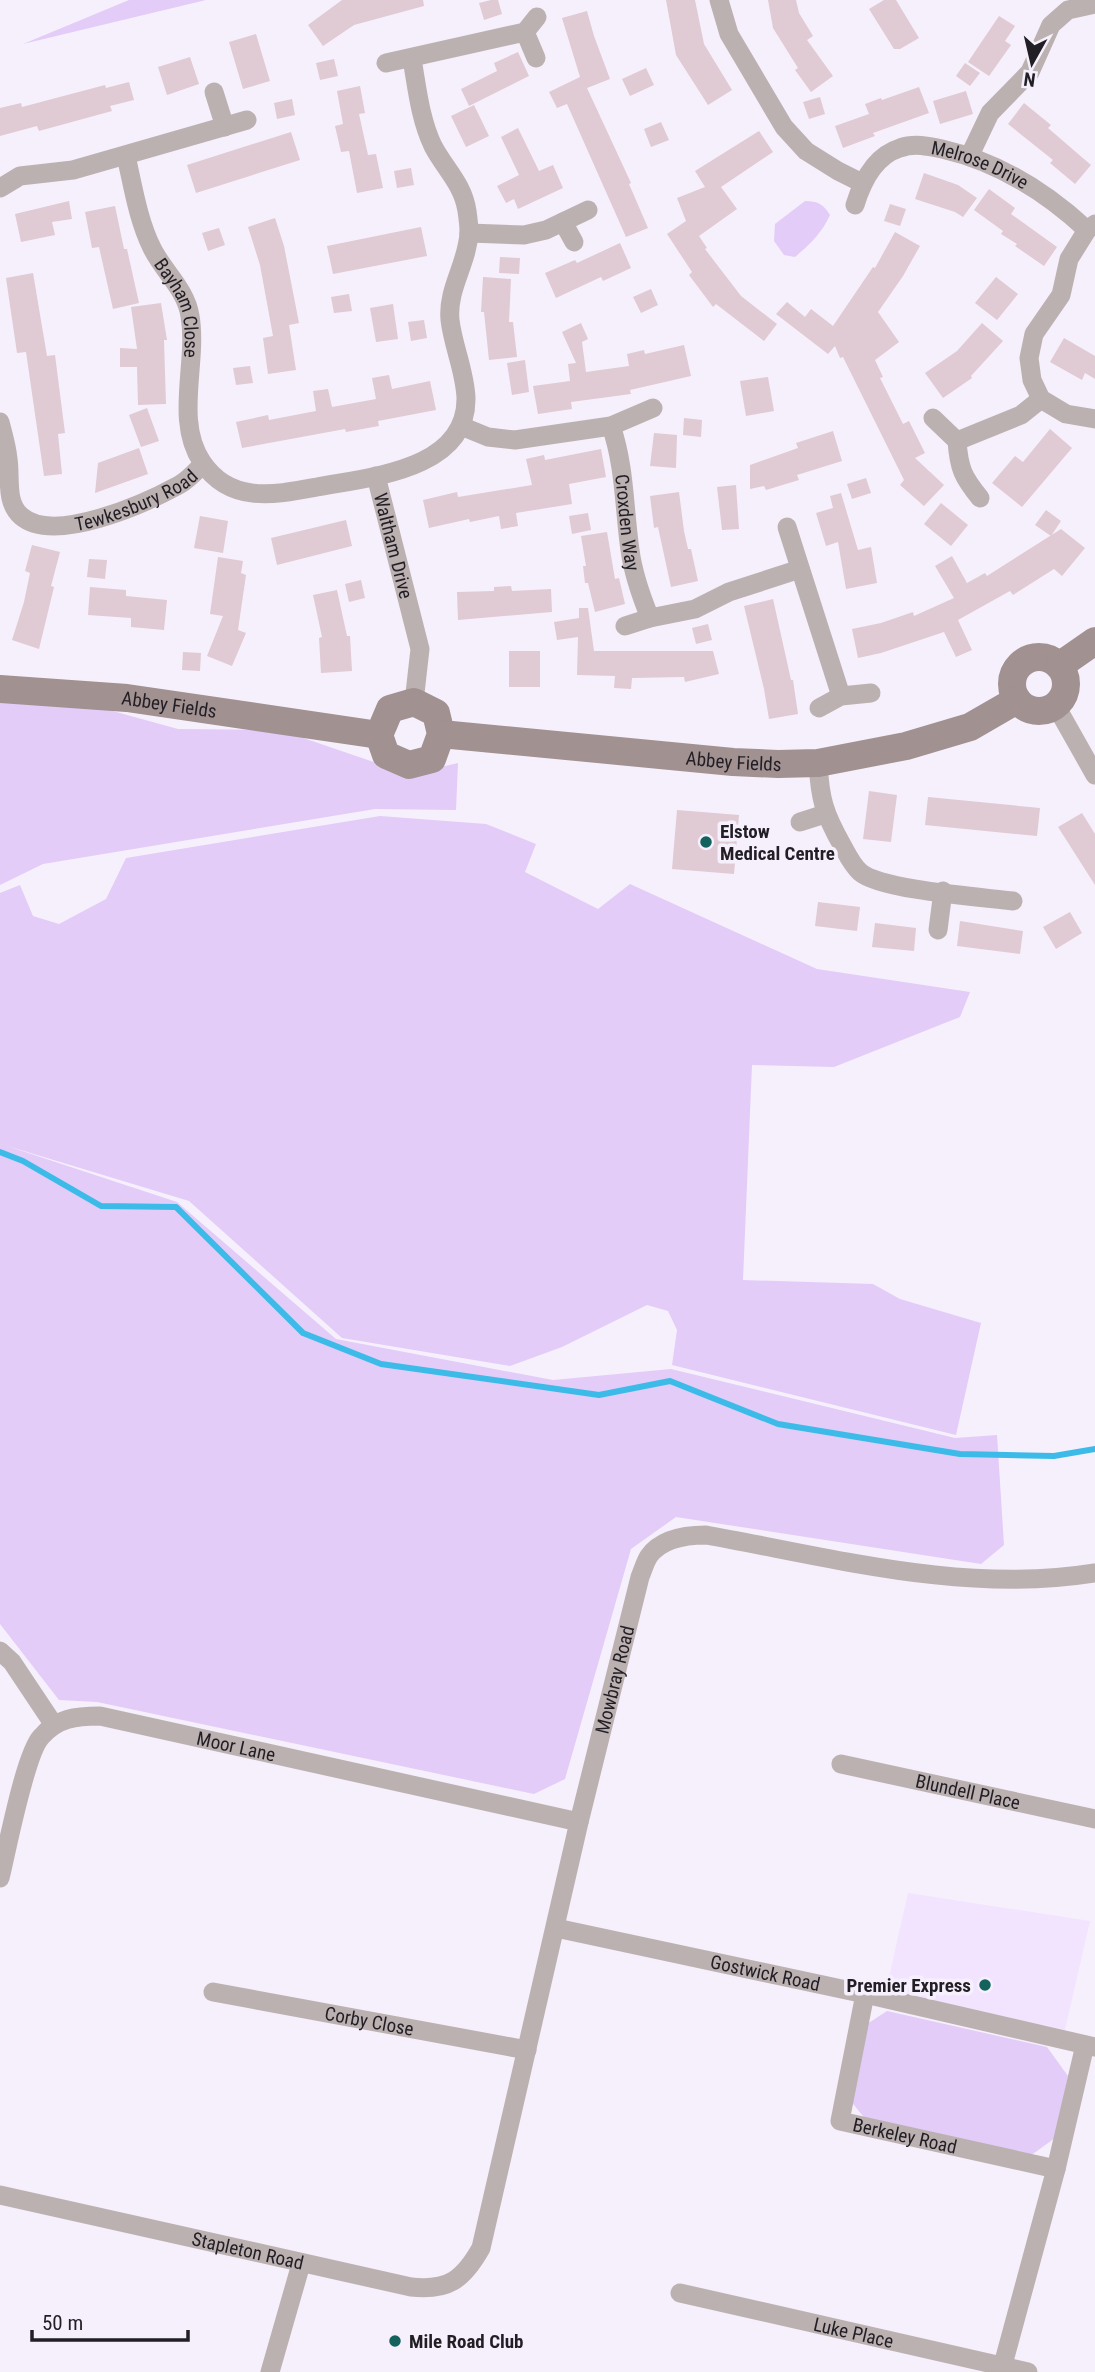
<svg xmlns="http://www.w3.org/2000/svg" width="1095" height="2372" viewBox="0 0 1095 2372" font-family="'Roboto Condensed',sans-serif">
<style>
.built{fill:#f2e4ff}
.green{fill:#e3ccf8}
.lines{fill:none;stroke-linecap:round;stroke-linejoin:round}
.stream{stroke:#3dbbe8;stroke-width:6}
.building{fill:#e0cad4}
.street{stroke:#bcb1b1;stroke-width:19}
.secondary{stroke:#a19191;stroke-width:28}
.poi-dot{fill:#14625d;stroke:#f6f0fc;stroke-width:2.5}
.labels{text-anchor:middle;stroke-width:7;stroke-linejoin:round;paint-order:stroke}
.street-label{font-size:19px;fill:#221e25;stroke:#f6f0fc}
.poi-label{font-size:19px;font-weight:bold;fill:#221e25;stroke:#f6f0fc;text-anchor:start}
</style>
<rect width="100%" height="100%" fill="#f6f0fc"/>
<path class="built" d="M908 1893 1090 1921 1065 2030 886 1990Z"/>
<g class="green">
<path d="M129 0H206L23 44Z"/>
<path d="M805 201C818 201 823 204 830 215 822 233 809 245 795 257L784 255 774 241 775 224Z"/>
<path d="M0 700 98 707 178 729 280 730 400 771 428 770 458 763 456 810 375 809 43 864 0 885Z"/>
<path d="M380 816 486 824 536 844 525 872 598 909 630 884 817 969 970 992 960 1017 834 1067 752 1065 743 1280 873 1284 900 1299 981 1323 956 1435 672 1365 677 1330 668 1311 647 1305 562 1347 510 1366 342 1338 189 1201 4 1145 177 1202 336 1339 553 1380 671 1369 955 1438 997 1435 1004 1545 981 1564 676 1517 631 1549 565 1779 534 1794 97 1702 59 1700 0 1624V893L20 885 33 916 59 924 106 899 126 858Z"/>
<path d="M887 2011 1047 2047 1068 2076 1055 2138 1030 2156 867 2121 849 2099 864 2026Z"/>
</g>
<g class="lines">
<path class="stream" d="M0 1152 23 1161 101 1206 176 1207 303 1333 381 1364 599 1395 670 1381 778 1424 960 1454 1054 1456 1095 1449"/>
</g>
<g class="building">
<path d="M342 0H423L424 6 354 25 323 46 308 25Z"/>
<path d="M491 0H498L502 14 484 20 479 3Z"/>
<path d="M666 0H695L704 44 732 90 708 105 676 55Z"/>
<path d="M768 0H796L799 13 813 36 807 40 833 76 811 92 795 70 798 68 773 28Z"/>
<path d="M884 0H896L919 38 900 49H894L869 9Z"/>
<path d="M587 11 594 36 610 79 587 88 631 183 629 184 648 228 626 237 567 104 557 108 549 92 580 77 562 18Z"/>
<path d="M999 16 1015 26 1005 41 1011 45 989 76 968 62Z"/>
<path d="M256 34 270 81 243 89 229 42Z"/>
<path d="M518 52 529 76 469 106 461 89 497 71 494 63Z"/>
<path d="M190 57 199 84 167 95 158 67Z"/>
<path d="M334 59 338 76 320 80 316 63Z"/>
<path d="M965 63 980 73 970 86 956 76Z"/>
<path d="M646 68 654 85 630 96 622 79Z"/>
<path d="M129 82 134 100 110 106 112 111 39 131 37 126 0 136V108L21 103 22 107 105 85 106 88Z"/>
<path d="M360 86 365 113 359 114 368 155 376 154 383 188 357 193 349 151 341 152 335 126 343 124 337 91Z"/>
<path d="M919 87 929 113 873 133 875 136 843 148 835 126 869 114 865 104 881 98 882 100Z"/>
<path d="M966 91 973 114 940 124 933 101Z"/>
<path d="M820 97 825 114 809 119 803 102Z"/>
<path d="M292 99 295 115 277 119 274 103Z"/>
<path d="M1024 103 1051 125 1048 128 1091 165 1075 184 1050 163 1053 160 1008 124Z"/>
<path d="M474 105 489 136 466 147 451 116Z"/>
<path d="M661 122 669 140 651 147 644 129Z"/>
<path d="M518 128 539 171 553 165 563 188 518 209 514 199 506 203 497 186 519 175 501 137Z"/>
<path d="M759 131 773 152 721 187 737 209 699 236 707 248 705 249 741 296 777 324 764 341 716 304 713 307 689 275 692 272 667 234 686 221 677 198 705 187 695 171Z"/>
<path d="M291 132 300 160 196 193 187 165Z"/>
<path d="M411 168 414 185 397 188 394 171Z"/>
<path d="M924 173 958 185 977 198 963 217 955 212 915 199Z"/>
<path d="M989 189 1015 208 1011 214 1057 247 1044 266 1015 246 1017 244 1001 234 1003 231 974 210Z"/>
<path d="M69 201 72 219 52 222 55 235 21 242 15 214Z"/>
<path d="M890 204 906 209 900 226 884 221Z"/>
<path d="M115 206 124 249H127L139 303 113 309 99 247 92 248 85 212Z"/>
<path d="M275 218 284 246 299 323 289 325 296 370 268 374 263 338 273 336 260 265 248 227Z"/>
<path d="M421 227 427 256 333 274 327 246Z"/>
<path d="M219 228 225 245 208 251 202 233Z"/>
<path d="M895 232 920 246 903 276 878 312 899 342 875 360 883 377 880 378 903 424 909 421 925 453 915 458 944 485 924 506 900 485 904 480 843 357 840 358 835 346 828 354 776 314 787 302 805 317 811 309 833 326 873 267 875 268Z"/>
<path d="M620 243 631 268 603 281 601 277 556 298 545 273 575 260 577 263Z"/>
<path d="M500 257 520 258 519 274 499 273Z"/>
<path d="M33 273 47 356 55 355 65 433 58 434 62 474 44 476 26 352 17 353 6 278Z"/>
<path d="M483 277 511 279 509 322H513L517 357 489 360 484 312H481Z"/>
<path d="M996 277 1018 294 997 320 975 303Z"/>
<path d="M651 289 658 305 641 313 633 297Z"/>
<path d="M349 294 352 311 334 313 331 297Z"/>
<path d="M161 303 167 340H164L166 404 138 405 137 367H120V348L137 349 131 307Z"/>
<path d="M393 304 398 339 376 342 370 308Z"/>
<path d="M424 320 427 338 411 341 408 322Z"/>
<path d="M581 323 588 339 582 342 586 372 629 366 627 354 644 350 645 354 684 345 691 376 630 390 631 394 571 402 572 409 538 414 533 386 570 381 568 364 576 363 562 332Z"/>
<path d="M982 323 1003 341 971 376 972 378 943 398 925 373 957 351Z"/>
<path d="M1064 338 1095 356V379L1085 373 1082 380 1050 362Z"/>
<path d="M525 360 529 392 512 395 507 363Z"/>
<path d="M250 366 253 383 236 385 233 368Z"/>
<path d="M389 375 392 389 430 381 436 410 378 421 379 426 346 432 345 429 242 448 236 422 268 415 269 420 316 411 313 391 328 389 332 407 376 399 372 378Z"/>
<path d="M768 377 774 411 746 416 740 381Z"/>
<path d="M147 408 159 441 141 447 129 415Z"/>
<path d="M684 418 702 420 701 437 683 435Z"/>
<path d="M1050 429 1072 448 1022 507 992 483 1015 456 1023 462Z"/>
<path d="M833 431 842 461 797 475 799 480 766 490 764 486 750 489V465L798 448 796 443Z"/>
<path d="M654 433 677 435 676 468 650 466Z"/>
<path d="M139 448 148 474 95 493 98 463Z"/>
<path d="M601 449 606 477 569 484 572 504 516 513 518 526 501 529 499 516 470 522 469 519 429 528 423 500 457 492 458 497 532 485 526 459 544 455 545 460Z"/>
<path d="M866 478 871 493 852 499 847 484Z"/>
<path d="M736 485 739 529 722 530 717 487Z"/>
<path d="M679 492 684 531 688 549H691L698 581 671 587 658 527 654 528 650 496Z"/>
<path d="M841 493 858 550 871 547 877 583 846 589 838 542 826 546 816 513 833 508 830 496Z"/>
<path d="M941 503 968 525 951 546 924 524Z"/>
<path d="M1046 510 1061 521 1051 536 1035 525Z"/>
<path d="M588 513 591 530 572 534 569 516Z"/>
<path d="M200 516 228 521 223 553 194 548Z"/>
<path d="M346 520 352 546 277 565 271 538Z"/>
<path d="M1061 529 1085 548 1062 576 1054 569 1013 595 1010 591 958 620 972 650 956 657 944 632 881 653 858 658 852 629 881 623 913 612 914 616 954 598 935 566 952 556 967 583 985 573 987 576Z"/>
<path d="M607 532 615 579 619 578 625 604 595 612 588 583H585L583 566H586L581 536Z"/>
<path d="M32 545 60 552 51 586 54 587 39 649 12 640 24 602 30 573 25 571Z"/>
<path d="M218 557 243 561 241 573 246 575 238 630 246 633 232 666 207 656 223 616 210 614Z"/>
<path d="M89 559 107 560 105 579 87 577Z"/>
<path d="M361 580 365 598 349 602 345 584Z"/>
<path d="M511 586 512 591 551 589 552 612 458 620 457 592 494 591V587Z"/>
<path d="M90 587 126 590V596L167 600 164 630 131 627V618L88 615Z"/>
<path d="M337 590 347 636H350L352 671 321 673 319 638 322 637 313 595Z"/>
<path d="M773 599 791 680H793L798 714 769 719 764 689 744 606Z"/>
<path d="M579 608H588L594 651H713L719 674 685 682 684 677 632 678 631 689 614 688 615 676 577 675 578 637 557 640 554 622 579 618Z"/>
<path d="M708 624 712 640 696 644 692 628Z"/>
<rect x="509" y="651" width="31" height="36"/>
<path d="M183 652 201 653 200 671 182 670Z"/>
<path d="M869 791 897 795 891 842 863 839Z"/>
<path d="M928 797 1040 808 1037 836 925 825Z"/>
<path d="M677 810 739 815 734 874 672 869Z"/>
<path d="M1082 813 1095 834V885L1058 827Z"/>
<path d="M818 902 860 907 857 931 815 926Z"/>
<path d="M1070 912 1082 933 1056 949 1043 927Z"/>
<path d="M960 921 1023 931 1020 954 957 946Z"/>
<path d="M875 923 916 928 914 951 872 947Z"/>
</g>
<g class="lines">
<g class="street">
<path d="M719 0 729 34 784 127 806 151 838 171 862 183"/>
<path d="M525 32 536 58"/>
<path d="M386 63 525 32 537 17"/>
<path d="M214 92 225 127"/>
<path d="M970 155 990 113 1030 72 1051 25 1068 10 1095 4"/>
<path id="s1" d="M126 156C133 186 138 220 152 248 163 271 186 289 190 316 198 363 174 420 202 462 230 504 274 495 317 487 370 477 467 470 466 398 465 371 453 346 450 320 447 288 468 263 469 232 469 226 468 218 467 211 463 184 445 169 433 146 420 119 417 87 412 59"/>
<path d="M0 188 20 176 73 170 247 120"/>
<path id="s2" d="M855 205C862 182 874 156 900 148 914 143 928 146 942 149 999 162 1045 191 1087 230"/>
<path d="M563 222 574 242"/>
<path d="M1095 224 1087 230 1069 259 1061 295 1034 334 1029 358 1032 380 1041 399 1066 414 1095 419"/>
<path d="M469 233 524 235 546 230 588 210"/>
<path d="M933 418 957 441C959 469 963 477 980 498"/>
<path id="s3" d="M0 422C3 434 7 447 8 459 11 478 5 502 21 516 54 545 146 503 179 485 188 480 196 471 203 464"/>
<path d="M461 426 488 437 515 440 611 426 653 408"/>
<path id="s4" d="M611 426C625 466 624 508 630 550 633 573 641 596 650 618"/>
<path d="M957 441 1021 415 1041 399"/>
<path id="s5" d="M376 476 420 649 414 702"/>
<path d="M787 527 841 696"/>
<path d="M625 626 650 618 695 609 729 592 800 569"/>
<path d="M1056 706 1095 775"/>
<path d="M819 708 841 696 871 693"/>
<path d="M818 763C820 799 824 813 842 845 847 854 852 865 860 872 880 890 981 897 1013 901"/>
<path d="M800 822 825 814"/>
<path d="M938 930 943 891"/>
<path d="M0 1651 12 1662 54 1725"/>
<path id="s6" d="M841 1764 1095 1819"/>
<path id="s7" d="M0 1878C7 1850 25 1754 41 1737 57 1718 76 1716 100 1716L579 1822"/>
<path id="s8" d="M556 1928 865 1994 1095 2047"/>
<path id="s9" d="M213 1992 527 2050"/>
<path id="s10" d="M865 1994 840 2121 1056 2169"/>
<path id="s11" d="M0 2195 411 2287C448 2291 463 2280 481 2248L579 1822 640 1577C643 1570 645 1562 649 1556 662 1538 686 1535 706 1535 834 1558 965 1594 1095 1573"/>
<path id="s12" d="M680 2293 1028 2372"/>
<path d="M270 2372 301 2264"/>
<path d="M1001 2372 1056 2169 1085 2045"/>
</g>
<g class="secondary">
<circle cx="1039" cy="684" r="27"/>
<path d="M1059 666 1095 641"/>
<path id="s13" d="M0 689 127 698 379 735"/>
<path d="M414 702 436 713 441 734 432 759 409 765 386 755 379 735 390 709Z"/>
<path id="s14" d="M441 734 733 762 778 764 818 763 906 746 970 727 1017 700"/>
</g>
</g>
<g class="poi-dot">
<circle cx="706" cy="842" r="7"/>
<circle cx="985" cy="1985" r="7"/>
<circle cx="395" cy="2341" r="7"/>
</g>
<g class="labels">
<g class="street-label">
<text dy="7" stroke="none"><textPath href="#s2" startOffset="159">Melrose Drive</textPath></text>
<text dy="7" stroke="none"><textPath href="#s1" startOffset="163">Bayham Close</textPath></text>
<text dy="7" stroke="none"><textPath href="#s3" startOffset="220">Tewkesbury Road</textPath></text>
<text dy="7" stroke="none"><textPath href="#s4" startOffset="98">Croxden Way</textPath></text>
<text dy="7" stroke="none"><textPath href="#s5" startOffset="72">Waltham Drive</textPath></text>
<text dy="7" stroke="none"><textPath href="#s13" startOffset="170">Abbey Fields</textPath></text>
<text dy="7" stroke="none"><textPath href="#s14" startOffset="294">Abbey Fields</textPath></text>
<text dy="7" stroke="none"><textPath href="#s11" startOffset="1092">Mowbray Road</textPath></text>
<text dy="7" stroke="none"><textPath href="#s7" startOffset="352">Moor Lane</textPath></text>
<text dy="7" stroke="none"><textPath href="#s6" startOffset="130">Blundell Place</textPath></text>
<text dy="7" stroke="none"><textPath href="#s8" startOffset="214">Gostwick Road</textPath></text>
<text dy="7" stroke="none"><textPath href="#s9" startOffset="159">Corby Close</textPath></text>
<text dy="7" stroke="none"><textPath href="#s10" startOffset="196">Berkeley Road</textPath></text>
<text dy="7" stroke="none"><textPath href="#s11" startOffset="254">Stapleton Road</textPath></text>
<text dy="7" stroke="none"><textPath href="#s12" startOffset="178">Luke Place</textPath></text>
</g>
<g class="poi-label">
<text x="720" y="838">Elstow<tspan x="720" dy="22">Medical Centre</tspan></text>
<text x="971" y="1992" text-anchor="end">Premier Express</text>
<text x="409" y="2348">Mile Road Club</text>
</g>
</g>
<g transform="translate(1032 63) rotate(188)" stroke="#f6f0fc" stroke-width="5" paint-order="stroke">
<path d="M0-5L12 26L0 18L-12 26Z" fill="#221e25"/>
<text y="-10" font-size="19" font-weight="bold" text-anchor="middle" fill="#221e25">N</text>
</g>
<path d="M32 2330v10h156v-10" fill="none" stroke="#221e25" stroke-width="3.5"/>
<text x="42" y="2330" font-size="21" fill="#221e25" stroke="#f6f0fc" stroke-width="5" paint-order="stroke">50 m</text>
</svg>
